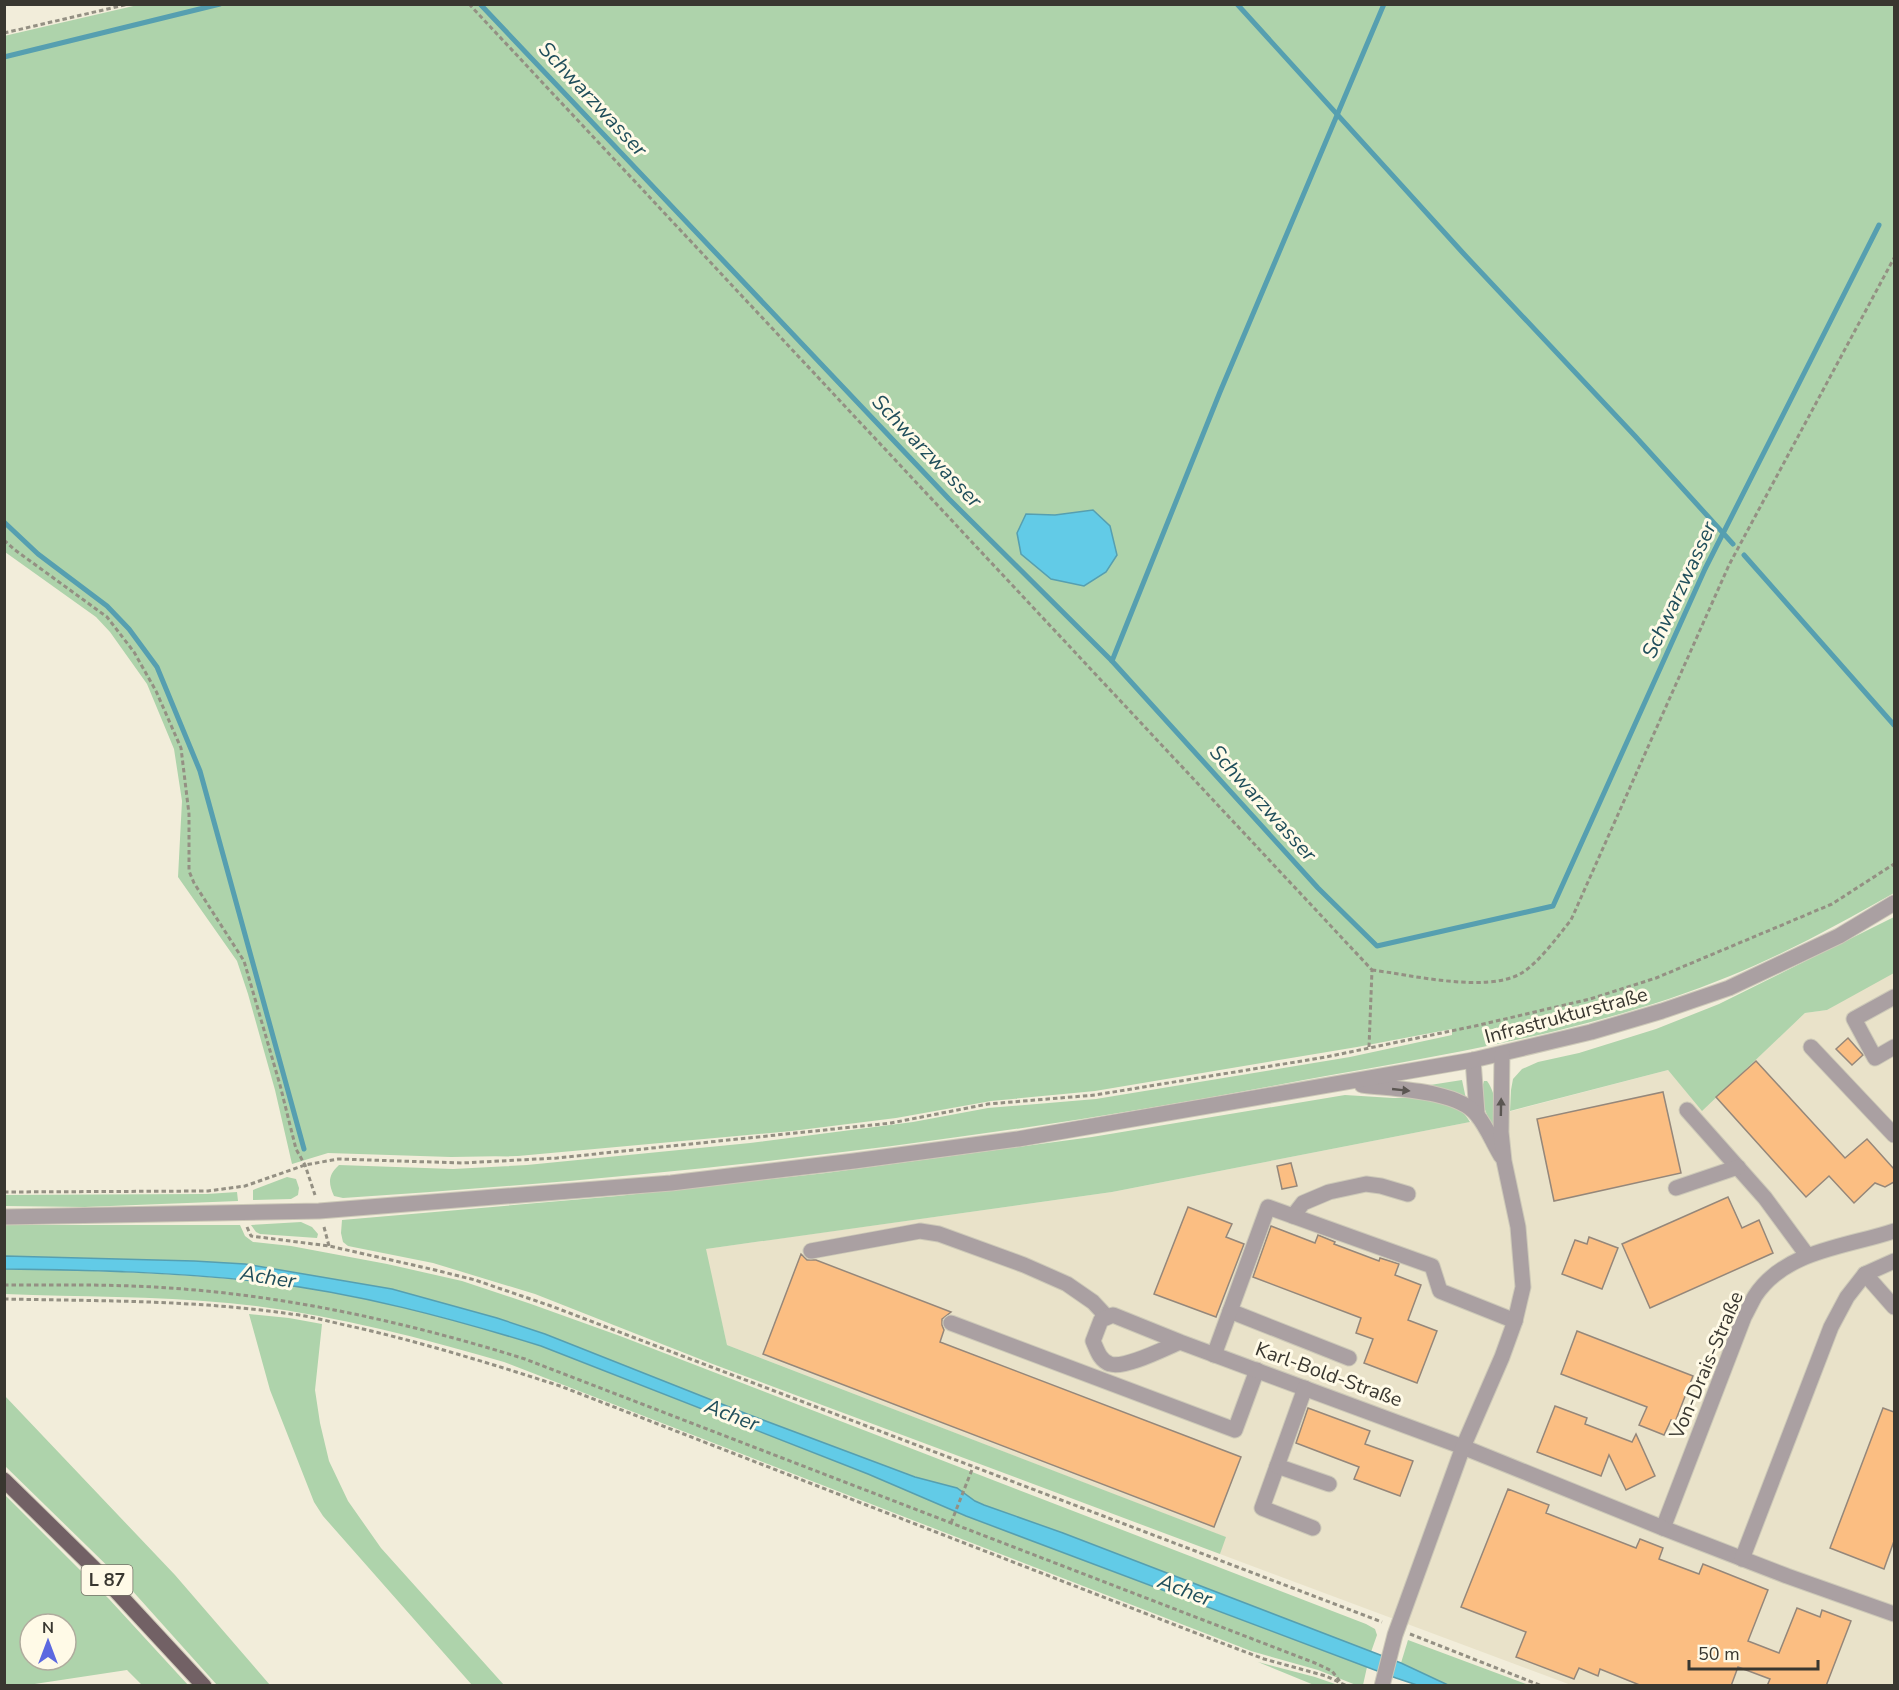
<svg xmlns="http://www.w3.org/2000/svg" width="1899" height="1690" viewBox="0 0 1899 1690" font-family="'Nunito Sans',sans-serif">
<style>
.built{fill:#e9e2c9}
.green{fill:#aed3ab;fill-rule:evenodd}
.water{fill:#62cbe7;stroke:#569fb0;stroke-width:1.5}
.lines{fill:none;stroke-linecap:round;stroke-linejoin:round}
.stream{stroke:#569fb0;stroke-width:5}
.building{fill:#fbbe82;stroke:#95877a;stroke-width:1.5}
.minor-casing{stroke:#cdc9b8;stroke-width:17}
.major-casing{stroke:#cdc9b8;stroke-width:17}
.path{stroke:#949083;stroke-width:3;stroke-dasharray:4.5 3;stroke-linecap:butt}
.minor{stroke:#aaa0a2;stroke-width:15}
.major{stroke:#726165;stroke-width:15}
.oneway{fill:#5b5652}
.labels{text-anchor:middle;stroke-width:6;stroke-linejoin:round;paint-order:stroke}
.shield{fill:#fffae7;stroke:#747267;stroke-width:1.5}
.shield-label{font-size:18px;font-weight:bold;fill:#393730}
.street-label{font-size:20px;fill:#393730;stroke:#fffae7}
.water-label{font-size:21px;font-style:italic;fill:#204e5b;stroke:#fffae7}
</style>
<rect width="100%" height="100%" fill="#f2edda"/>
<path class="built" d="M1894 970V1685H1571L1220 1554 1225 1537 727 1345 705 1249 1112 1192 1470 1122 1668 1070 1702 1110 1805 1013 1827 1010Z"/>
<g class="green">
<path d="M142 4 1894 5V893C1841 923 1787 953 1730 976 1584 1036 1426 1057 1272 1086 965 1144 654 1178 343 1198L334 1196C328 1183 328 1175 339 1165L453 1169 527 1165 750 1143 913 1122 988 1108 1096 1099 1350 1057 1452 1035V1029L1357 1047 1095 1091 991 1101 896 1118 792 1131 518 1156 451 1157 328 1153 292 1164 275 1090 248 994 237 961 178 877 182 801 174 749 147 684 110 632 96 617 5 552 4 36ZM1026 514 1055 515 1017 533Z"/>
<path d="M1894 917V973L1827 1010 1805 1013 1702 1111 1668 1070 1510 1111 1511 1090 1513 1079 1522 1069 1538 1062 1579 1053 1656 1029 1719 1004Z"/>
<path d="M1462 1080 1466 1099 1449 1091 1430 1085Z"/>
<path d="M1484 1081H1487C1498 1096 1495 1113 1494 1131 1487 1114 1478 1099 1484 1081Z"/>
<path d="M1345 1095C1361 1096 1377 1097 1393 1098 1419 1098 1456 1095 1470 1122L1112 1192 706 1249 727 1345 1226 1537 1220 1554 710 1363 535 1294 433 1263 348 1246 343 1242 341 1233 342 1220 618 1196 826 1173 1092 1137Z"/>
<path d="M287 1177 296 1179 299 1188 298 1195 291 1199 253 1200V1190Z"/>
<path d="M237 1192 238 1201 85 1207 5 1206V1195L207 1194Z"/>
<path d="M301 1222 312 1227 318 1234 317 1238 260 1234 256 1232 251 1225Z"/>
<path d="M5 1225H240L245 1236 253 1242 291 1246 387 1264 462 1281 531 1304 620 1336 1366 1624 1375 1629 1377 1635 1371 1652 1063 1533 984 1505 975 1501 957 1488 915 1477 747 1414 545 1334 497 1318 392 1289 245 1264 194 1261 5 1256Z"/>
<path d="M5 1269C91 1270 177 1273 263 1282 357 1293 450 1318 541 1346L868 1474 966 1516 1367 1667 1363 1685H1356L1318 1670 1251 1651 504 1362C414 1336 322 1312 228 1303 154 1296 79 1297 5 1294Z"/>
<path d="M249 1314 289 1318 322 1324 315 1390 320 1423 329 1461 348 1501 381 1548 504 1685H472L323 1516 314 1502 270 1390Z"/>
<path d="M5 1396 175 1575 270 1685H217L129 1587 5 1466Z"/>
<path d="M5 1495 109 1599 188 1685H142L127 1670 28 1685H5ZM30 1624H66V1660H30Z"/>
<path d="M1408 1640 1529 1685H1448L1401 1663Z"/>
<path d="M1258 1662 1315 1677 1338 1685H1314Z"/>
</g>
<g class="water">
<path d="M1093 510 1110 526 1117 555 1106 572 1084 586 1051 579 1021 554 1017 533 1026 514 1055 515Z"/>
<path d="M5 1256 194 1261 245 1264 392 1289 497 1318 545 1334 747 1414 915 1477 957 1488 975 1501 984 1505 1063 1533 1401 1663 1448 1685H1417L1396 1678 966 1516 868 1474 541 1346C450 1318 357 1293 263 1282 177 1272 91 1270 5 1269Z"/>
</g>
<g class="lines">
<g class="stream">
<path d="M480 4 949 499 1112 661 1318 888 1377 946 1553 906 1705 569 1879 225"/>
<path d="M1237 4 1463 253 1635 436 1733 544"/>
<path d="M4 57 220 4"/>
<path d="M4 522 38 554 107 606 129 629 157 667 200 771 304 1149"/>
<path d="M1744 555 1894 725"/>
<path d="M1112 661 1220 392 1384 4"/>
</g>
</g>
<g class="building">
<path d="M1848 1038 1863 1055 1852 1065 1836 1049Z"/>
<path d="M1756 1061 1845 1158 1867 1139 1894 1169V1182L1885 1187 1875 1183 1854 1203 1829 1176 1806 1197 1716 1097Z"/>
<path d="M1663 1092 1681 1173 1554 1201 1537 1119Z"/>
<path d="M1291 1163 1297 1186 1282 1189 1277 1166Z"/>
<path d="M1728 1197 1742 1228 1759 1220 1773 1253 1650 1308 1622 1244Z"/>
<path d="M1188 1207 1232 1224 1226 1237 1244 1244 1216 1317 1154 1294Z"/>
<path d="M1271 1226 1315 1243 1318 1235 1335 1242 1334 1244 1379 1261 1380 1258 1399 1264 1395 1275 1421 1285 1408 1320 1437 1331 1417 1383 1364 1363 1373 1339 1356 1333 1361 1318 1253 1277Z"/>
<path d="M1589 1237 1618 1248 1602 1289 1562 1274 1575 1240 1587 1244Z"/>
<path d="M801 1254 807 1260H816L951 1312 942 1319V1325L944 1330 940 1342 1241 1457 1214 1527 763 1354Z"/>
<path d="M1577 1331 1693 1376 1675 1422 1671 1420 1664 1435 1639 1425 1647 1407 1561 1374Z"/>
<path d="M1555 1406 1587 1418 1585 1424 1632 1442 1636 1434 1655 1476 1626 1490 1609 1455 1601 1476 1537 1452Z"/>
<path d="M1308 1408 1370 1431 1365 1444 1413 1461 1400 1496 1354 1479 1359 1467 1296 1443Z"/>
<path d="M1883 1408 1894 1412V1541L1884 1569 1830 1548Z"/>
<path d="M1508 1489 1549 1505 1546 1513 1636 1548 1640 1539 1663 1548 1659 1559 1699 1574 1703 1564 1768 1590 1748 1641 1779 1653 1797 1608 1820 1617 1822 1610 1851 1621 1826 1686H1767L1770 1679 1738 1667 1731 1686H1642L1600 1669 1598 1676 1579 1668 1574 1679 1516 1657 1526 1632 1461 1607Z"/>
</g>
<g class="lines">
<g class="minor-casing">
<g id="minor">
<path d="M1894 997 1854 1019 1875 1058 1894 1047"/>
<path d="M1811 1047 1894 1135"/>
<path d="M1473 1060 1477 1113"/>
<path d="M1362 1085C1393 1089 1458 1090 1477 1115 1487 1127 1493 1143 1501 1156"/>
<path d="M1687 1110 1765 1198 1807 1255"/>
<path d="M1676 1188 1738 1167"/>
<path d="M1293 1216 1303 1203 1329 1192 1366 1184 1381 1186 1408 1194"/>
<path d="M4 1217 319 1211 671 1183 854 1161 1018 1139 1473 1060 1591 1032 1662 1011 1729 988 1839 936 1894 903"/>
<path d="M1894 1231C1847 1247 1785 1250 1755 1296 1751 1303 1748 1310 1744 1317L1663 1528 1787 1576 1894 1614"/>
<path d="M811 1251 920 1231 939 1234 1024 1265 1067 1284 1093 1302 1107 1317"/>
<path d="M1865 1274 1894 1307"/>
<path d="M1230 1311 1349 1358"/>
<path d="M951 1323 1235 1430 1257 1370"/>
<path d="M1180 1342C1165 1348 1125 1369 1110 1364 1100 1361 1097 1350 1093 1341L1101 1320 1113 1315 1180 1342 1463 1447 1663 1528"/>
<path d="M1214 1355 1268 1207 1432 1266 1440 1291 1515 1321"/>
<path d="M1305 1388 1262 1508 1313 1528"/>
<path d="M1277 1466 1329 1484"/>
<path d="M1742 1559 1831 1327 1847 1297 1865 1274 1894 1261"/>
<path d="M1382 1686 1395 1635 1463 1447 1502 1357 1515 1321 1523 1287 1518 1227 1504 1161 1501 1132 1502 1054"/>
</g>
</g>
<g class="major-casing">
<path id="major" d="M4 1480 103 1577 204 1686"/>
</g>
<g class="path">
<path d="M469 4 1372 970 1369 1047"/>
<path d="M4 33 129 4"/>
<path d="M4 540 15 550 107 617 134 652 156 691 181 748 189 814V871L194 883 244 961 280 1085 296 1149 305 1165 315 1195"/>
<path d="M1372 970C1412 975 1484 993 1520 974 1538 964 1558 936 1571 920L1729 565 1894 258"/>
<path d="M4 1192 208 1191 245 1186 305 1165 338 1159 462 1163 557 1158 891 1123 988 1104 1095 1095 1326 1057 1475 1026 1590 999 1656 978 1832 904 1894 864"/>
<path d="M247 1227 251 1236 329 1246 435 1270 475 1280 551 1306 1382 1622"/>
<path d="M324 1227 329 1246"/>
<path d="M4 1285C59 1285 114 1284 169 1288 290 1296 410 1323 525 1359L1315 1663 1332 1671 1341 1683"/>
<path d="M4 1299C100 1301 196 1300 291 1314 309 1316 327 1321 345 1325 418 1341 489 1363 560 1386L1219 1642 1264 1659 1326 1676 1347 1686"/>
<path d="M951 1523 973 1467"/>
<path d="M1410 1634 1542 1686"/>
</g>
<use href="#minor" class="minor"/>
<use href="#major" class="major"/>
</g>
<defs><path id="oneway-solid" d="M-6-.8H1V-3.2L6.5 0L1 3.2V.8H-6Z" transform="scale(1.5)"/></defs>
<g class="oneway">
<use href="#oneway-solid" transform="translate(1401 1090) rotate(6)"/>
<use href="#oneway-solid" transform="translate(1501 1107) rotate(-89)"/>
</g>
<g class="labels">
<rect class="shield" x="81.5" y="1565" width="51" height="30" rx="4.5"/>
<g class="shield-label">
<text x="107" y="1586">L 87</text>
</g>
<g class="street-label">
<text transform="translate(1566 1015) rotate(-15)" y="7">Infrastrukturstraße</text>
<text transform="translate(1706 1365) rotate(-67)" y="7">Von-Drais-Straße</text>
<text transform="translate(1329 1374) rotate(20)" y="7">Karl-Bold-Straße</text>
</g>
<g class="water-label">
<text transform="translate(593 99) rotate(47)" y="7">Schwarzwasser</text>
<text transform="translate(927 451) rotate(46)" y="7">Schwarzwasser</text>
<text transform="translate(1679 590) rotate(-65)" y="7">Schwarzwasser</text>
<text transform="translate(1263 803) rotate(48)" y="7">Schwarzwasser</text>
<text transform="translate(268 1277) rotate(9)" y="7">Acher</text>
<text transform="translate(732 1415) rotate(21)" y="7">Acher</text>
<text transform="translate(1185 1590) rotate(21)" y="7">Acher</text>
</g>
</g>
<rect width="1899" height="1690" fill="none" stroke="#393730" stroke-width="12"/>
<g transform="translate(48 1642)"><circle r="28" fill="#fffae7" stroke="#b0ac9e" stroke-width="1.5"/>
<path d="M0-4.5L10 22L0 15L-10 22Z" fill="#5c68e0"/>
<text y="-9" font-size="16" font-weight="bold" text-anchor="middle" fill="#393730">N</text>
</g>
<path d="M1689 1660v9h129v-9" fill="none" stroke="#393730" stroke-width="3"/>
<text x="1698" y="1660" font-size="18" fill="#393730" stroke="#fffae7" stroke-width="4.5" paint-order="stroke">50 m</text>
</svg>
